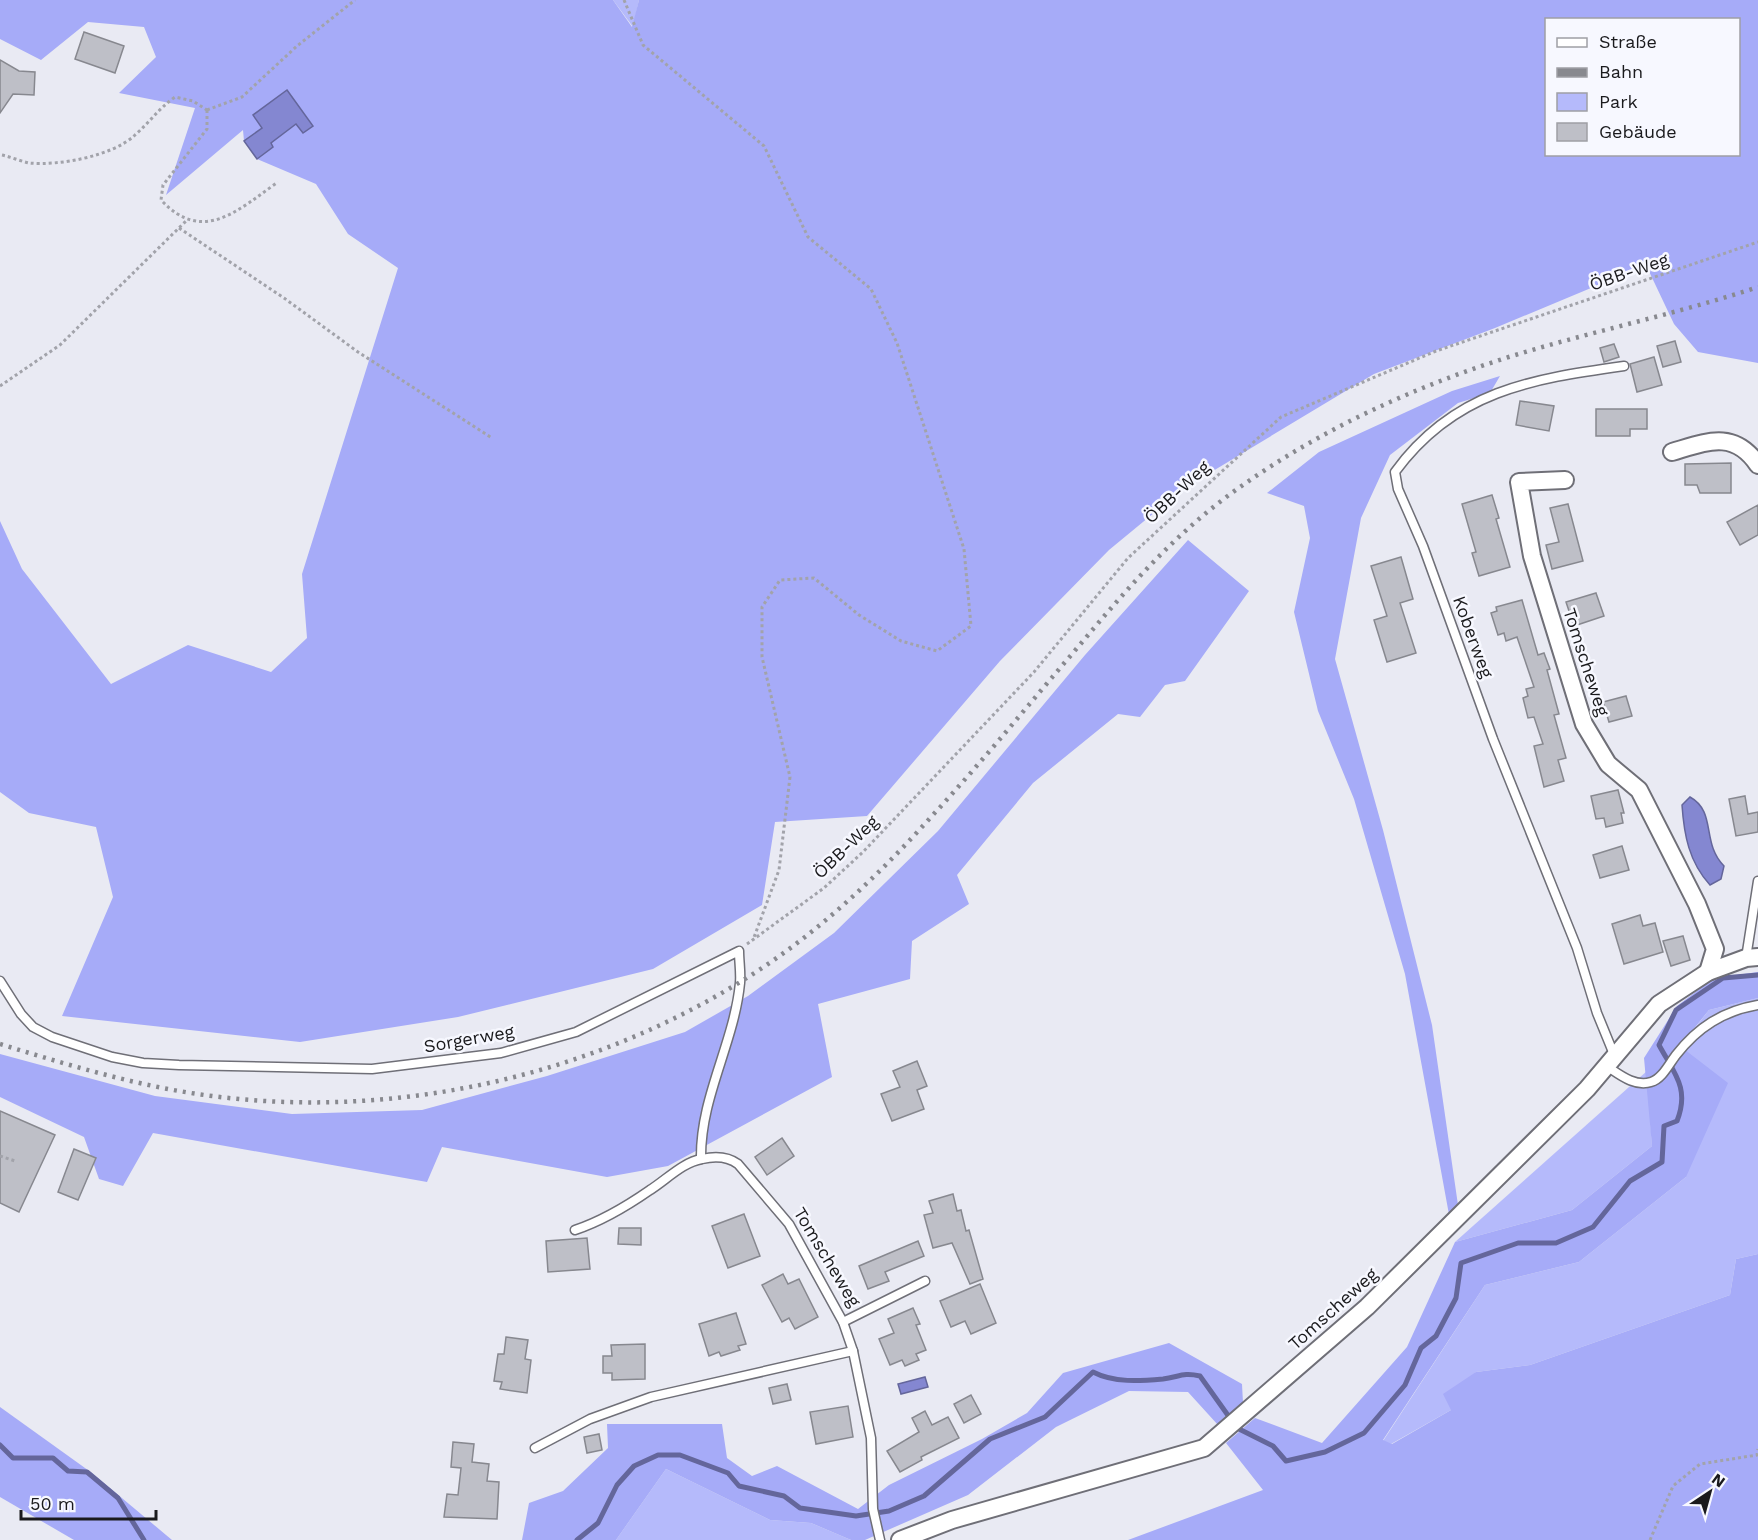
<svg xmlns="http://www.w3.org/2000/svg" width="1758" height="1540" viewBox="0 0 1758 1540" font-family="'Work Sans',sans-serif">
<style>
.green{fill:#b5bafb}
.forest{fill:#a6abf8;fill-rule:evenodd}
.water{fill:#8487d1;stroke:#64669b;stroke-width:1.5}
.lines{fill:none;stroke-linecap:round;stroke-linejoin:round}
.stream{stroke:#64669b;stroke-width:5}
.building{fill:#bebfc7;stroke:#87888f;stroke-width:1.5}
.lane-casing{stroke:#6f6f77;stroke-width:11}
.street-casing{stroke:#6f6f77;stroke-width:20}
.path{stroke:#a2a3aa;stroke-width:3;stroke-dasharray:3 3;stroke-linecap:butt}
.lane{stroke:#fff;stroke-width:8}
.street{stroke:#fff;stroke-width:16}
.rail{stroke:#88898f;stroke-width:4.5;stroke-dasharray:3 6;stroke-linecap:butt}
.labels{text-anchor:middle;stroke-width:5;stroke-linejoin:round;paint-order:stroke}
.street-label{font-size:18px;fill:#1a1a1d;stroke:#f7f8ff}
</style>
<rect width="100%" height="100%" fill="#e9eaf3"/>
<g class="green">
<path d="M613 0H639L633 27Z"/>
<path d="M1758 998V1254L1736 1259 1730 1295 1530 1365 1476 1372 1451 1410 1391 1444 1383 1441 1485 1285 1579 1262 1686 1177 1680 1047 1709 1010Z"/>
<path d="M1647 1071 1652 1146 1572 1210 1455 1242Z"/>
<path d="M666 1469 770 1520 811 1523 851 1540H616Z"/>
</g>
<g class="forest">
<path d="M0 0H613L632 27 639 0H1758V363L1698 352 1674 324 1646 265 1495 328 1374 374 1183 489 1109 550 1000 661 867 816 775 822 762 905 653 969 458 1017 300 1042 62 1016 113 897 96 827 29 813 0 792V521L22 569 111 684 188 645 271 672 307 638 302 574 398 268 348 234 316 184 257 159 244 141 243 130 166 195 195 108 119 93 156 57 144 27 88 22 41 60 0 39ZM1546 20H1738V154H1546Z"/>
<path d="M1500 376 1490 393 1458 403 1390 455 1361 518 1335 659 1383 830 1432 1025 1459 1212 1450 1220 1405 974 1354 799 1318 711 1294 612 1310 538 1304 506 1267 493 1319 452 1452 391Z"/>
<path d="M1188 540 1249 591 1185 681 1165 685 1140 717 1118 714 1033 783 957 875 969 904 912 941 910 979 818 1004 832 1077 668 1166 607 1177 442 1147 427 1182 153 1133 123 1186 99 1179 84 1137 0 1097V1054L155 1096 292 1114 422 1110 547 1076 685 1032 748 996 834 933 938 831 1085 655Z"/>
<path d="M1758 972V998L1709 1010 1680 1046 1728 1083 1686 1177 1579 1262 1485 1285 1383 1440 1392 1444 1451 1410 1443 1394 1476 1372 1530 1365 1730 1295 1736 1259 1758 1254V1540H1128L1263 1490 1226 1443 1255 1418 1322 1443 1407 1347 1455 1242 1572 1210 1652 1146 1644 1058 1677 1006 1714 978Z"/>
<path d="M1169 1343 1242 1384 1243 1403 1218 1425 1188 1392 1129 1391 1056 1427 968 1495 865 1540H851L811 1523 770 1520 666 1469 616 1540H522L529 1503 563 1491 608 1448 607 1424H722L727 1458 752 1476 777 1466 858 1509 889 1485 982 1439 1027 1413 1063 1373Z"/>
<path d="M0 1407 92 1473 172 1540H74L0 1497Z"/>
</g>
<g class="water">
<path d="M287 90 313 126 303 133 296 124 271 143 273 147 257 159 244 141 262 128 253 115Z"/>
<path d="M1690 797C1717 812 1701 843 1724 866L1721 879 1710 885C1689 862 1684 835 1682 805Z"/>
<path d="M925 1377 928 1387 901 1394 898 1384Z"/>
</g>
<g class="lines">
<g class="stream">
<path d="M0 1445 13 1458H53L68 1471 87 1472 118 1498 144 1540"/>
<path d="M577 1540 598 1523 617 1485 634 1466 658 1455H680L728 1473 739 1486 784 1496 800 1508 856 1516 889 1511 924 1496 990 1439 1045 1417 1093 1372C1114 1383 1140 1381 1163 1379 1179 1377 1183 1372 1200 1376L1237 1428 1273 1446 1286 1461 1325 1452 1364 1433 1405 1385 1421 1348 1436 1336 1456 1298 1461 1263 1518 1243H1556L1593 1227 1630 1181 1662 1162 1664 1126 1677 1121C1690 1088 1674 1073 1659 1045L1676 1010 1723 978 1758 975"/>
</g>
</g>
<g class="building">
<path d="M84 32 124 46 115 73 75 59Z"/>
<path d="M0 60 19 71 35 72 34 95 13 94 0 113Z"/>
<path d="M1675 341 1681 362 1663 367 1657 346Z"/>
<path d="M1614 344 1619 357 1604 362 1600 348Z"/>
<path d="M1654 357 1662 385 1637 392 1630 364Z"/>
<path d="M1520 401 1554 406 1549 431 1516 425Z"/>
<path d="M1596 409H1647V429H1630V436H1596Z"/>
<path d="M1731 463V493H1700L1697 485H1685V464Z"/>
<path d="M1492 495 1499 518 1496 519 1510 567 1479 576 1472 553 1476 552 1462 504Z"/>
<path d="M1568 504 1583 561 1552 569 1546 545 1559 542 1550 508Z"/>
<path d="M1758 505V535L1740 545 1727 522Z"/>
<path d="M1401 557 1413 599 1400 603 1416 653 1387 662 1374 620 1387 616 1371 566Z"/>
<path d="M1596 593 1604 616 1574 626 1566 602Z"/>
<path d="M1522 600 1538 655 1544 653 1550 669 1547 670 1559 714 1554 715 1566 758 1558 760 1564 781 1544 787 1534 746 1543 744 1534 717 1528 718 1523 698 1528 696 1526 689 1534 687 1517 637 1506 641 1504 633 1498 635 1491 613 1497 611 1496 607Z"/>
<path d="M1626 696 1632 716 1609 722 1603 702Z"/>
<path d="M1618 790 1624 813H1621L1623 823 1606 827 1604 818 1596 819 1591 796Z"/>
<path d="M1745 796 1748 814 1758 812V832L1736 836 1729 799Z"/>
<path d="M1622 846 1629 870 1600 878 1593 855Z"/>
<path d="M1640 915 1643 926 1655 923 1663 952 1624 964 1612 924Z"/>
<path d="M1683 936 1690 960 1671 966 1663 941Z"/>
<path d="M917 1061 927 1086 917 1090 924 1109 892 1121 881 1094 900 1087 893 1071Z"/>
<path d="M0 1111 55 1135 19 1212 0 1203Z"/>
<path d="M782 1138 794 1156 767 1175 755 1157Z"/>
<path d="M74 1149 96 1158 78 1200 58 1192Z"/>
<path d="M953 1194 957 1211 961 1210 966 1231 969 1230 983 1279 970 1284 952 1243 933 1248 924 1215 933 1213 929 1201Z"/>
<path d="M744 1214 760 1256 728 1268 712 1226Z"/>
<path d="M619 1228H641V1245L618 1244Z"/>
<path d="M587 1238 590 1269 548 1272 546 1241Z"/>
<path d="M918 1241 924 1256 885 1272 889 1281 868 1289 859 1266Z"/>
<path d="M783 1274 788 1284 799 1279 818 1317 795 1329 789 1318 782 1322 762 1285Z"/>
<path d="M980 1284 996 1323 971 1334 965 1321 951 1327 940 1301Z"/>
<path d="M913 1308 920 1324 916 1325 926 1350 916 1354 919 1360 905 1366 902 1360 890 1365 879 1339 894 1333 888 1319Z"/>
<path d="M736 1313 746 1344 738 1346 740 1350 721 1356 719 1352 709 1356 699 1324Z"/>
<path d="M506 1337 528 1340 525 1359 531 1360 527 1393 500 1389 502 1382 494 1381 498 1354H504Z"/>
<path d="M645 1344V1379L612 1380V1373H603V1356H612L611 1345Z"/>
<path d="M787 1384 791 1400 773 1404 769 1388Z"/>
<path d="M971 1395 981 1414 964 1423 954 1404Z"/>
<path d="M848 1406 853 1437 816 1444 810 1412Z"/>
<path d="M925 1411 932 1425 948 1417 959 1438 921 1457 922 1460 900 1472 887 1451 919 1432 912 1418Z"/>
<path d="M599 1434 602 1450 587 1453 584 1437Z"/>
<path d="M453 1442 474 1444 472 1462 489 1464 487 1481 499 1482 497 1519 444 1517 447 1494 458 1495 461 1468 451 1467Z"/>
</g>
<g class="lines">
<g class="lane-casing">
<g id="lane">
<path d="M1746 958 1758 881"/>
<path d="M0 981 21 1014 33 1027 52 1037 112 1057 143 1063 179 1065 372 1069 501 1053 576 1032 739 951C739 961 741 973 740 983 734 1044 700 1097 701 1159"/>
<path d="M1615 1057 1597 1013 1577 948 1493 739 1423 546 1398 489 1395 472C1454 391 1531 379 1624 366"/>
<path d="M1608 1067C1620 1075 1635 1087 1651 1082 1662 1079 1669 1064 1676 1055 1698 1027 1723 1011 1758 1005"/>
<path d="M575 1230C602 1221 627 1206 650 1190 666 1180 683 1162 702 1159 715 1156 727 1156 738 1164L789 1224 843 1322 853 1351 871 1438 873 1509 880 1540"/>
<path d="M843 1322 925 1281"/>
<path d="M535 1448 590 1419 651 1397 853 1351"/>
</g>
</g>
<g class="street-casing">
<g id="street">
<path d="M1672 452C1706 442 1734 429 1758 465"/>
<path d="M1565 480 1519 482 1532 556 1584 724 1608 764 1639 790 1697 904 1715 949 1708 972"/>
<path d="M900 1540 952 1520 1204 1448 1367 1307 1587 1089 1659 1004 1708 972 1746 958 1758 957"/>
</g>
</g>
<g class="path">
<path d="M624 0 643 45 764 146 808 237 871 289 897 343 964 549 971 626 937 651 901 641 859 615 814 578 780 580 762 607V657L790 777 779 870 753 940"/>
<path d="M207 110V129L163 185 161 200C203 245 238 210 278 182"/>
<path d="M207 110 242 97 297 46 355 0"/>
<path d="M2 155C11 157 20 161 29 163 59 166 113 156 135 135 150 122 158 109 175 97L193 101 207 110"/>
<path d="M179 228 284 298 358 352 492 438"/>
<path d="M0 386 60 345 187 220"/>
<path d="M747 944 824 888 863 852 1034 672 1128 558 1281 417 1436 351 1758 242"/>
<path d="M0 1156 15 1161"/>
<path d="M1650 1540 1673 1486 1700 1464 1757 1455 1758 1449"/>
</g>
<use href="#lane" class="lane"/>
<use href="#street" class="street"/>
<path class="rail" d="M0 1044C55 1061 111 1078 168 1089 368 1127 585 1083 756 972 822 929 879 875 931 817 982 762 1029 704 1078 647 1124 592 1171 538 1229 495 1315 432 1410 388 1512 356 1593 331 1677 314 1758 287"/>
</g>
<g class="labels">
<g class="street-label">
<text transform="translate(1629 272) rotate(-19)" y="6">ÖBB-Weg</text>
<text transform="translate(1177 492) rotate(-43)" y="6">ÖBB-Weg</text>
<text transform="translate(1473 637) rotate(70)" y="6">Koberweg</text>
<text transform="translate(1586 662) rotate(72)" y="6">Tomscheweg</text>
<text transform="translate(846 847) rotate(-44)" y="6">ÖBB-Weg</text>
<text transform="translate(469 1039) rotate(-10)" y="6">Sorgerweg</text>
<text transform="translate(827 1257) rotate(59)" y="6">Tomscheweg</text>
<text transform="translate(1333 1309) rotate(-42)" y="6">Tomscheweg</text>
</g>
</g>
<rect x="1545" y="18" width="195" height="138" fill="#f7f8ff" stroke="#9f9fa5" stroke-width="1.5"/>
<rect x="1557" y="38" width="30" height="9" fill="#ffffff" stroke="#9f9fa5" stroke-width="1.5"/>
<text x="1599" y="48" font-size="18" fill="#1a1a1d">Straße</text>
<rect x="1557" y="68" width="30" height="9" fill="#88898f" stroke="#9f9fa5" stroke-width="1.5"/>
<text x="1599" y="78" font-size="18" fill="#1a1a1d">Bahn</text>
<rect x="1557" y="93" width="30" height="18" fill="#b5bafb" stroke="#9f9fa5" stroke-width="1.5"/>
<text x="1599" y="108" font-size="18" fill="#1a1a1d">Park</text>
<rect x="1557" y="123" width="30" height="18" fill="#bebfc7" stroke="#9f9fa5" stroke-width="1.5"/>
<text x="1599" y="138" font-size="18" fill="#1a1a1d">Gebäude</text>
<g transform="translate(1710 1492) rotate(36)" stroke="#f7f8ff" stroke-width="4.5" paint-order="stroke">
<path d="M0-4.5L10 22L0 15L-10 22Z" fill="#1a1a1d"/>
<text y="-9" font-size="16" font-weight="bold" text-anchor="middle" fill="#1a1a1d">N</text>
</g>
<path d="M21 1510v9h135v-9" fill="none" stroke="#1a1a1d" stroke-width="3"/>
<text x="30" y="1510" font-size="18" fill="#1a1a1d" stroke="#f7f8ff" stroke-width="4.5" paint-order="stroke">50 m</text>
</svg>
